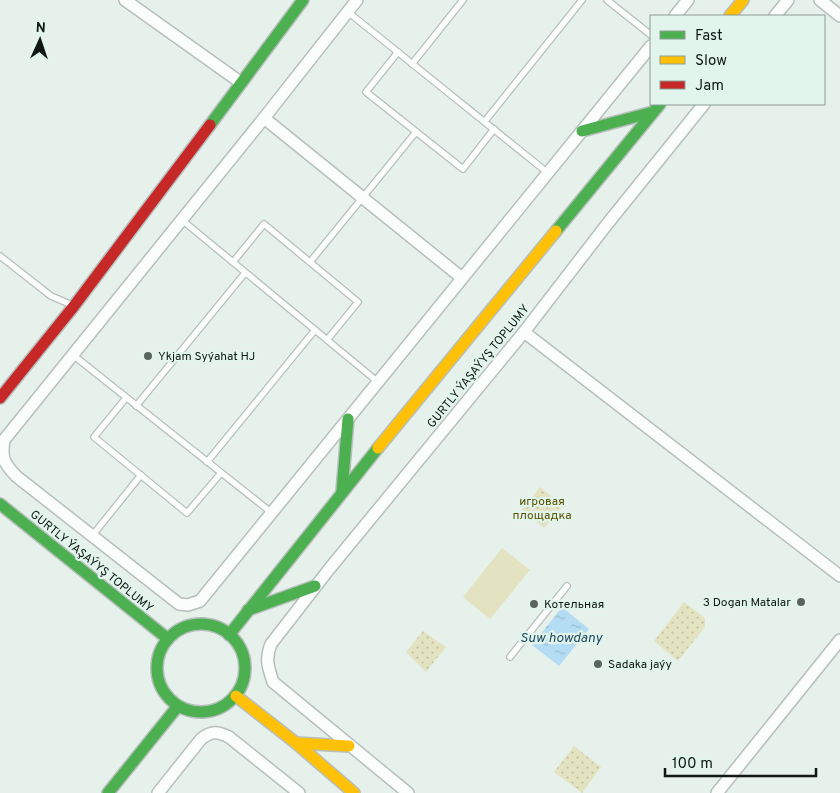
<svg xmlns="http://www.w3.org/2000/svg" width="840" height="793" viewBox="0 0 840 793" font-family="Overpass,sans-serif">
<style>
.grass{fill:url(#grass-dots)}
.garden{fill:#e3e3c1}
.water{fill:url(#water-ripples)}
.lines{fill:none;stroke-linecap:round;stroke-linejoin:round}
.lane-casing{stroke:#b7bfbc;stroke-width:8}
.street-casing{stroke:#b7bfbc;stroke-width:14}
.fast-casing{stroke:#b7bfbc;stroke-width:14}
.slow-casing{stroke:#b7bfbc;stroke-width:14}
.jam-casing{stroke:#b7bfbc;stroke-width:14}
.lane{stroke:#fbfdfc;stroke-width:5.5}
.street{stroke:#fbfdfc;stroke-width:11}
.fast{stroke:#4caf50;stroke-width:11}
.slow{stroke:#ffc107;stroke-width:11}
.jam{stroke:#c62828;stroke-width:11}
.poi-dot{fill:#5b6360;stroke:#e1f5ed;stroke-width:2}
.labels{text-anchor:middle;stroke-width:4.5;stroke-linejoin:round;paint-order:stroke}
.poi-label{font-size:12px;fill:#101714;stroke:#e1f5ed;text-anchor:start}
.street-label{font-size:12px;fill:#101714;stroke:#e1f5ed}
.park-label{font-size:12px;fill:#5b5000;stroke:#e1f5ed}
.water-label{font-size:14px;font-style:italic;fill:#244b62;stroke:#e1f5ed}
</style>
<defs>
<pattern id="grass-dots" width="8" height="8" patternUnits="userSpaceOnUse" patternTransform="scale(1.25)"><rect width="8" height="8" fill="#e3e3c1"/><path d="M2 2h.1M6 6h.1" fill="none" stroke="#c2c2a5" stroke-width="1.8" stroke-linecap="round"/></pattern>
<pattern id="water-ripples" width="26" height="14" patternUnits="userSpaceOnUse" patternTransform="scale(1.25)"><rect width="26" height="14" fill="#b4dcf2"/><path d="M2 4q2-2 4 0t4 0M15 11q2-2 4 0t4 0" fill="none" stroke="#9abccf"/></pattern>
</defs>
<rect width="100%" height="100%" fill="#e6f1ec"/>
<g class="grass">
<path d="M540 487 563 506 544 528 522 510Z"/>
<path d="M684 602 705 618V627L678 661 654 641Z"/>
<path d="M423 631 446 647 426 672 406 652Z"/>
<path d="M574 746 601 767 582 793 554 772Z"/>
</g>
<path class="garden" d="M502 548 530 570 490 619 463 597Z"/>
<path class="water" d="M562 607 589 629 559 666 532 645Z"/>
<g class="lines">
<g class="lane-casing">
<g id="lane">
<path d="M607 0 651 35"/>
<path d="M348 12 548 173"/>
<path d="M398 52 366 92 463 169 494 129"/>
<path d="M412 64 463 0"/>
<path d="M485 121 582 0"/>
<path d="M182 220 378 382"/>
<path d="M0 256 51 296 72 305"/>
<path d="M233 262 264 224 358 302 327 340"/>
<path d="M310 262 416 132"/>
<path d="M73 355 272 513"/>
<path d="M126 398 94 437 187 513 221 473"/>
<path d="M136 406 245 273"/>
<path d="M207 462 315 330"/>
<path d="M92 536 141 475"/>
<path d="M510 657 567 586"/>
</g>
</g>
<g class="street-casing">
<g id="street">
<path d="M125 0 240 82"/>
<path d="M357 0 264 118 4 440C1 459 4 463 16 476L179 604 188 605 200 601 651 46"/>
<path d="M820 0 840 16"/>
<path d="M675 16 688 0"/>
<path d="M775 16 788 0"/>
<path d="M264 118 462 278"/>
<path d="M524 332 840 576"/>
<path d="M158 793 201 739C211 731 217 731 229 737L299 793"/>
<path d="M408 793 273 682C268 667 265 659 271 644L330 568 524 332 608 223 704 104"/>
<path d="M717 793 840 640"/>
</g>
</g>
<g class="fast-casing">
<g id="fast">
<path d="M210 125 303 0"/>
<path d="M582 131 653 112"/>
<path d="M556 231 660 104"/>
<path d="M342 491 348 419"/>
<path d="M0 504 168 639"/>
<path d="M248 610 315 586"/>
<circle cx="201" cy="668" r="44"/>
<path d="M229 635 378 448"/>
<path d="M108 793 178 706"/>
</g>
</g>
<g class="slow-casing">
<g id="slow">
<path d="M730 16 743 0"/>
<path d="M378 448 556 231"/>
<path d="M236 696 296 743 354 793"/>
<path d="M296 743 349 746"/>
</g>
</g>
<g class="jam-casing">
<path id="jam" d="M0 398 74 306 210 125"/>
</g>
<use href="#lane" class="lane"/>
<use href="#street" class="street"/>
<use href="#fast" class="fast"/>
<use href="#slow" class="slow"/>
<use href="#jam" class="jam"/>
</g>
<g class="poi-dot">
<circle cx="148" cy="356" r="5"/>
<circle cx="801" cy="602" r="5"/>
<circle cx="534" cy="604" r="5"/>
<circle cx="598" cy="664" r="5"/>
</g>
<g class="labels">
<g class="poi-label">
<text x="158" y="360">Ykjam Syýahat HJ</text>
<text x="791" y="606" text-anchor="end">3 Dogan Matalar</text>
<text x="544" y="608">Котельная</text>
<text x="608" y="668">Sadaka jaýy</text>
</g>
<g class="street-label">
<text transform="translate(478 366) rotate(-51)" y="4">GURTLY ÝAŞAÝYŞ TOPLUMY</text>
<text transform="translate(92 561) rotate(39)" y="4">GURTLY ÝAŞAÝYŞ TOPLUMY</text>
</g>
<g class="park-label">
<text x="542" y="505">игровая<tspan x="542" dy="14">площадка</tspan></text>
</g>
<g class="water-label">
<text x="561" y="642">Suw howdany</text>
</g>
</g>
<rect x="650" y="15" width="175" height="90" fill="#e1f5ed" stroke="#8d9c96"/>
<rect x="660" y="31" width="25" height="8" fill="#4caf50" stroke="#8d9c96"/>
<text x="695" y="40" font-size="15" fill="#101714">Fast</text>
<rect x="660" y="56" width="25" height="8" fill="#ffc107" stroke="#8d9c96"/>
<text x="695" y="65" font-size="15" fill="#101714">Slow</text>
<rect x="660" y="81" width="25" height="8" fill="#c62828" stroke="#8d9c96"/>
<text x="695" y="90" font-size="15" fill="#101714">Jam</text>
<g transform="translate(40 40) rotate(3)" stroke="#e1f5ed" stroke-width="4" paint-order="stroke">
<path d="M0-4L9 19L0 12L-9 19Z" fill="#101714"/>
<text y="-8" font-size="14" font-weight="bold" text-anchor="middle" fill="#101714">N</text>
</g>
<path d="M665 768v8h151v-8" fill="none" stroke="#101714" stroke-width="2.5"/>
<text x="672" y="768" font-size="15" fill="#101714" stroke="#e1f5ed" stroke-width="4" paint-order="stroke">100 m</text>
</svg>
